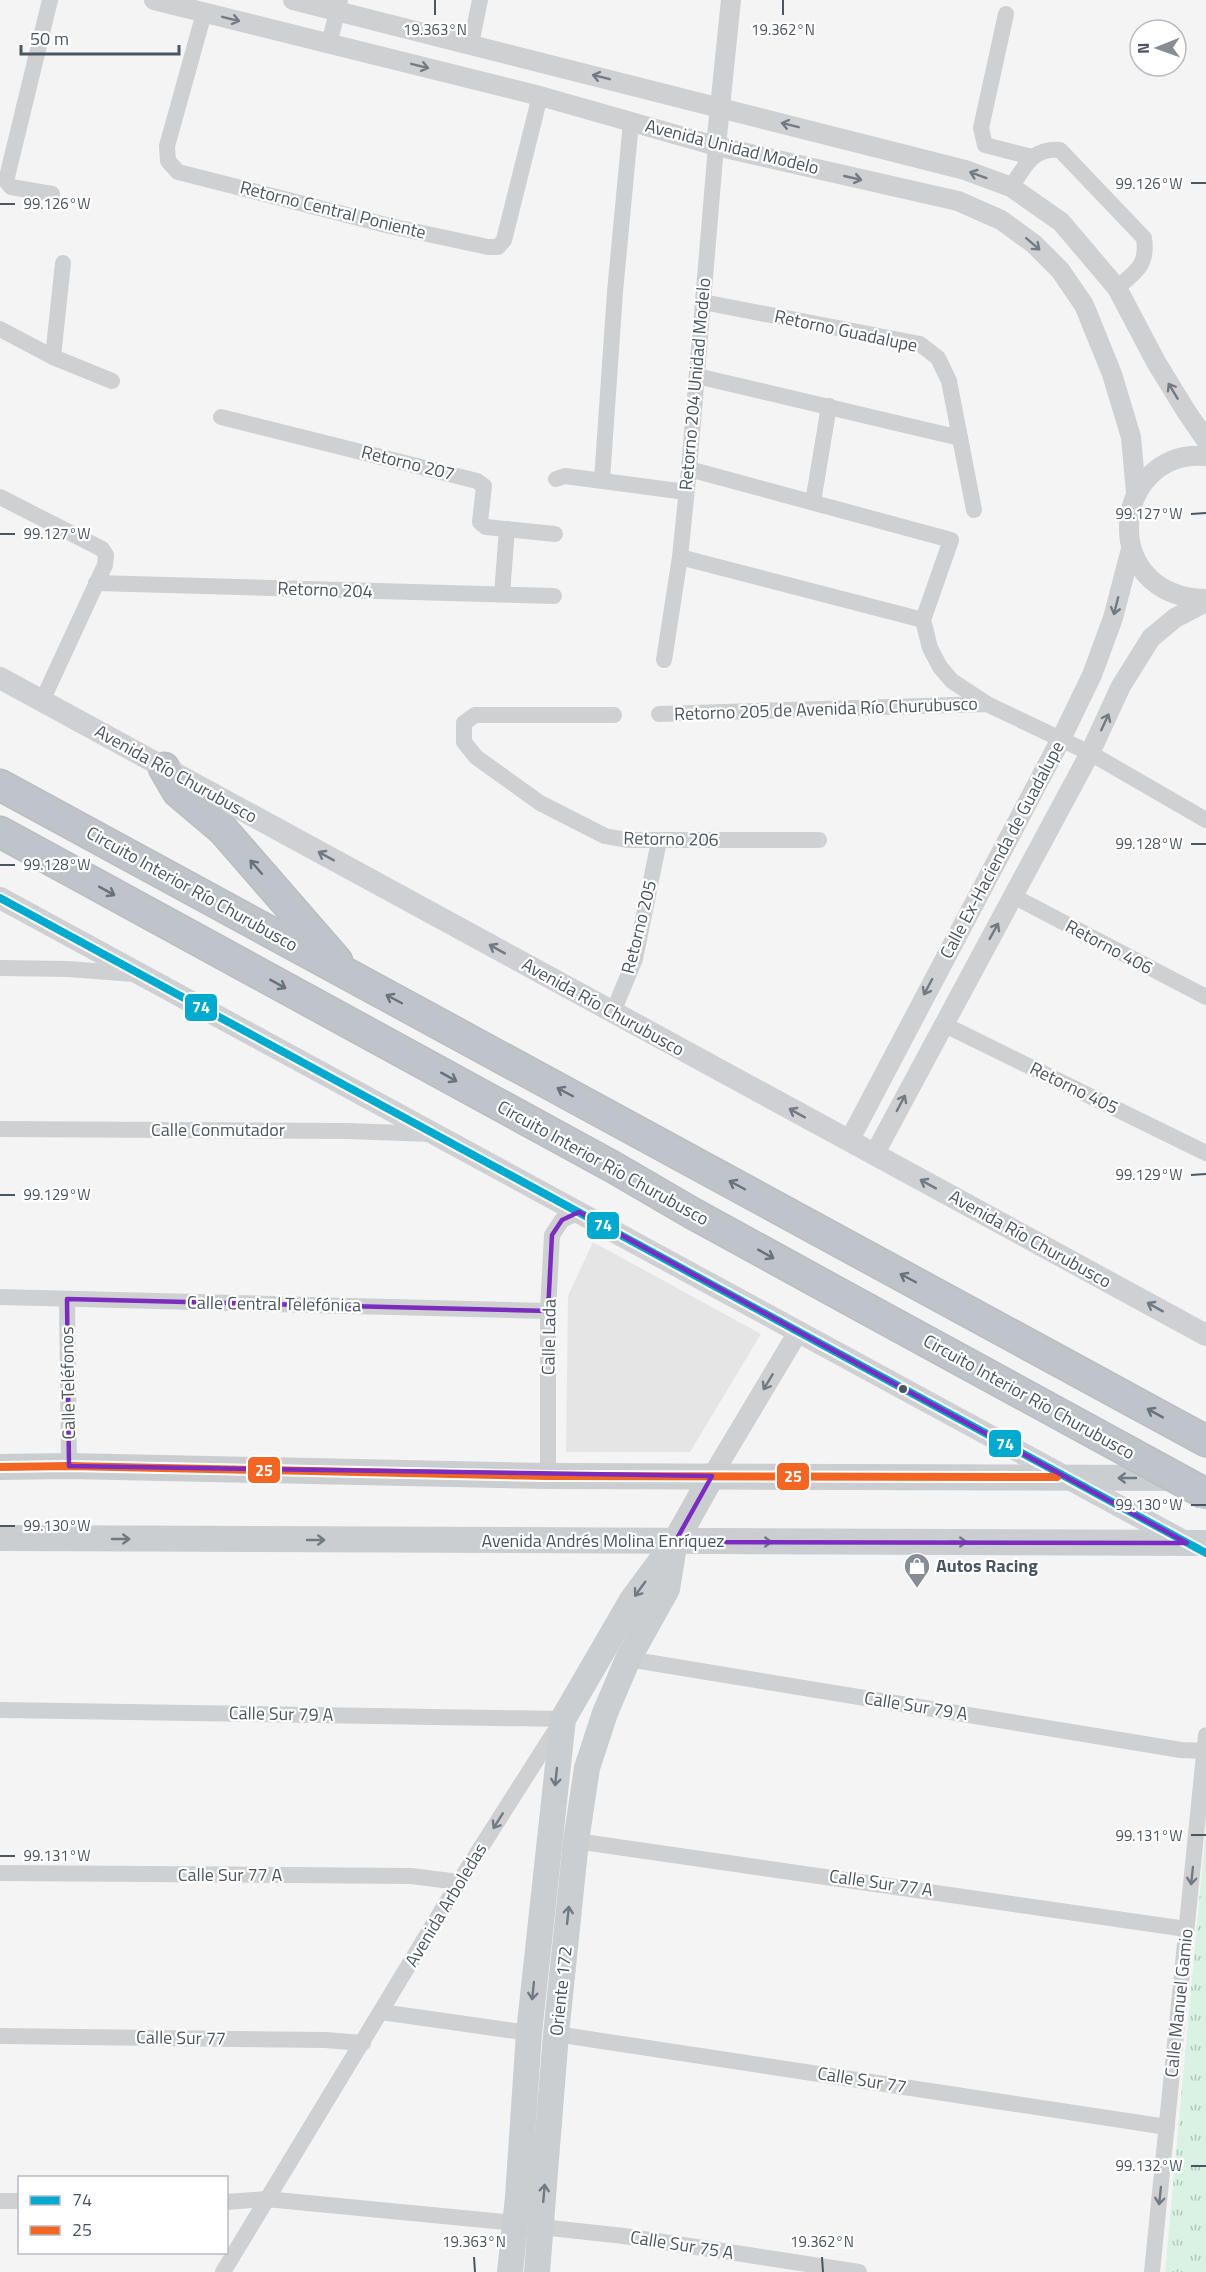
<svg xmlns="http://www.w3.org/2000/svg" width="1206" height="2272" viewBox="0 0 1206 2272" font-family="'Titillium Web',sans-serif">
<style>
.education{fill:#e6e5e6}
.grass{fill:url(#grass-tufts)}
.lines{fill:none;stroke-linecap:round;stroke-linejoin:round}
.motorway-casing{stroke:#b9bec3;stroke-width:33}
.minor{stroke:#ced0d2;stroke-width:16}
.tertiary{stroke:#ced0d2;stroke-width:20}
.secondary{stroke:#ced0d4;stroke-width:22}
.primary{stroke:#caced1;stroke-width:26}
.motorway{stroke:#bec4c9;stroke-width:30}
.motorway-bridge-casing{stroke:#b9bec3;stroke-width:33;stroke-linecap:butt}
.motorway-bridge{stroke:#bec4c9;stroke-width:30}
.bus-1-casing{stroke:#fff;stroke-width:12}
.bus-2-casing{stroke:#fff;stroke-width:12}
.bus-1{stroke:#00a9ce;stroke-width:8}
.bus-2{stroke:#f26522;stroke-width:8}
.oneway{stroke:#727b83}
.oneway2{stroke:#727b84}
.oneway3{stroke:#67727b}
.oneway4{stroke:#707a83}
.marked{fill:none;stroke:#7b2cbf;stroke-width:4.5;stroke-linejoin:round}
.ticks{fill:none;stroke:#4a5661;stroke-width:2}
.bus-dot{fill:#4a5661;stroke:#fff;stroke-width:2}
.labels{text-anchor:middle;stroke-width:4.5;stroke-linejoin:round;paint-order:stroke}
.street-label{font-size:18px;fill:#4a5661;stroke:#fff}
.poi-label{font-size:18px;font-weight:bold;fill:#4a5661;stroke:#fff;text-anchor:start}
.ticks-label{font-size:15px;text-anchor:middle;fill:#4a5661;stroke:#fff;stroke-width:4.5;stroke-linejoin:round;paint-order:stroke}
.line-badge{stroke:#fff;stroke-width:2}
.badge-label{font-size:16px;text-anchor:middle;font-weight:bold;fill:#fff}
</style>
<defs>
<pattern id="grass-tufts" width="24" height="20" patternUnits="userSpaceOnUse" patternTransform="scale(1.5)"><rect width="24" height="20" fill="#d9f2e3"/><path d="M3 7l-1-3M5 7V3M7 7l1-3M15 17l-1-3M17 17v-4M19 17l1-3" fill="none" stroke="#b2c7bb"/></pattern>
</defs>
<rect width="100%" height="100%" fill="#f4f4f4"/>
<path class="education" d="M593 1242 761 1334 690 1452H566L568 1296Z"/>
<path class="grass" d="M1206 1827V2272H1165Z"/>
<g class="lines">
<g class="motorway-casing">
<g id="motorway">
<path d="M164 768 178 792 223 830 337 961"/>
<path d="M0 785 1206 1441"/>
<path d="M0 832 613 1167 692 1213 867 1309"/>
</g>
</g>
<g class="minor">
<path d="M50 0 6 181 11 187 52 194"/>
<path d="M204 13 167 146 168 161 178 172 390 226 488 247H498L504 240 540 96"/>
<path d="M1006 14 981 128 985 145 1032 157"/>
<path d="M329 44 340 0"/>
<path d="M471 44 480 0"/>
<path d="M1011 187C1025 167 1031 148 1060 150L1144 238C1148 266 1136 271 1117 288"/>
<path d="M703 302 920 344 938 358 949 381 974 510"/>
<path d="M0 329 53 357 112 381"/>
<path d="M53 357 63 263"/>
<path d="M697 376 960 438"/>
<path d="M221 417 477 481 484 486 480 522 486 527 555 534"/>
<path d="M689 469 951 540 923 620 930 648 940 667 952 681 987 704"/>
<path d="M556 479 565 476 686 492"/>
<path d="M602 480 615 292 631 122"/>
<path d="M0 497 102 549 106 555 105 565 42 701"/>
<path d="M813 502 829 406"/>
<path d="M680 557 923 620"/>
<path d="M96 583 554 596"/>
<path d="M502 594 507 529"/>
<path d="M664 660 680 557 689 469 716 146"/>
<path d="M659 714 987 704 1090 753 1206 820"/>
<path d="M614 715H475L464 723V742L476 757 540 803 605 836 627 840H819"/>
<path d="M1013 896 1206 997"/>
<path d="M0 968 68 969 134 974"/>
<path d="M613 1012 635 959 659 841"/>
<path d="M943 1024 1206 1153"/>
<path d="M0 1129 347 1131 431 1134"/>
<path d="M0 1297 548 1311"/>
<path d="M67 1299 69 1466"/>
<path d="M548 1476V1311L552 1235 562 1220 579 1212"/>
<path d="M628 1659 1181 1750 1204 1751"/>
<path d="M0 1710 563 1719"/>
<path d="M576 1841 1186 1929"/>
<path d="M0 1873 411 1876 459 1882"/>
<path d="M381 2012 529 2033"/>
<path d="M556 2034 1167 2127"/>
<path d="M0 2036 325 2040 363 2043"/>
<path d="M0 2201H20"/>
<path d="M226 2202 266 2199 515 2223"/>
<path d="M541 2227 624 2236 859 2272"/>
<path d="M223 2272 459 1882 560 1723"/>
<path d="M1152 2272 1206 1735"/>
</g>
<g class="tertiary">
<path d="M154 0 540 96 716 146 958 201 1001 220 1034 244 1060 270 1084 305 1112 374 1131 437 1136 493"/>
<path d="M293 0 906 155 965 170 1011 187 1061 222 1117 288 1156 362 1186 411 1206 440"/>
<path d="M716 146 731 0"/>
<path d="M1206 456C1112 448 1095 596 1206 599"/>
<path d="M849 1141 1061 739 1092 675 1113 618 1131 549"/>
<path d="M874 1155 1090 753 1121 686 1151 638 1175 618 1206 602"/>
<path d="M712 1476 798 1332"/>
</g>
<g class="secondary">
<path d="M0 678 1206 1335"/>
<path d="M0 898 1189 1544"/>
</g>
<g class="primary">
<path d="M0 1467 69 1466 548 1476 1179 1478"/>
<path d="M0 1538 1206 1543"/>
<path d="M510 2272 518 2197 529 2033 563 1719 632 1600 675 1542 712 1476"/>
<path d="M537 2272 556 2034 576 1841 587 1768 605 1713 628 1659 667 1589 674 1546"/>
</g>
<use href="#motorway" class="motorway"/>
<g class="motorway-bridge-casing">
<path id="motorway-bridge" d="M867 1309 1206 1494"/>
</g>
<use href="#motorway-bridge" class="motorway-bridge"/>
<g class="bus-1-casing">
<path id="bus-1" d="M0 898 1206 1553"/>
</g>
<g class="bus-2-casing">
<path id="bus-2" d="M0 1467 69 1466 548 1476 1057 1477"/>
</g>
<use href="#bus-1" class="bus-1"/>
<use href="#bus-2" class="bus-2"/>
</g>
<defs><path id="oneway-shaft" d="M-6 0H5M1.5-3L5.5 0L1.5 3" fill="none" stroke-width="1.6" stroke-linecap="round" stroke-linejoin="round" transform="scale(1.5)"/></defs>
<g class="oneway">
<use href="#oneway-shaft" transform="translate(231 19) rotate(14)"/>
<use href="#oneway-shaft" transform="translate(420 66) rotate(14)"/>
<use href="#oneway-shaft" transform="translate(601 77) rotate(-166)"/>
<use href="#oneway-shaft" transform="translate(790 125) rotate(-166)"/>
<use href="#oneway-shaft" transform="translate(978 175) rotate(-160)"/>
<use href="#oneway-shaft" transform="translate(853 178) rotate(13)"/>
<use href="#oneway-shaft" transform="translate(1033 244) rotate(41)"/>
<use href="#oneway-shaft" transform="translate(1173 391) rotate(-121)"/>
<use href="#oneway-shaft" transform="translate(1116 606) rotate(104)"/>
<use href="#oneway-shaft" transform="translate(1105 722) rotate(-65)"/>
<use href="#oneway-shaft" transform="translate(994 931) rotate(-61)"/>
<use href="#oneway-shaft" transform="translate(928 987) rotate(118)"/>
<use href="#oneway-shaft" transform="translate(901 1103) rotate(-62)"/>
<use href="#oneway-shaft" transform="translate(768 1382) rotate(121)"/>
<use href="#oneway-shaft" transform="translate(498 1821) rotate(122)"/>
<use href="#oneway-shaft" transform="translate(1192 1876) rotate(96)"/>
<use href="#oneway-shaft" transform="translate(1160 2196) rotate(96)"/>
</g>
<g class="oneway2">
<use href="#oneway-shaft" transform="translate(326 856) rotate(-151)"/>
<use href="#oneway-shaft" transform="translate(497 949) rotate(-151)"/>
<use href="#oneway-shaft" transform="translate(797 1113) rotate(-151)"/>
<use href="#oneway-shaft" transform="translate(928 1184) rotate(-151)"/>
<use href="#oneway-shaft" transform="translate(1155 1307) rotate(-151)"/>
</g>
<g class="oneway3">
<use href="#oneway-shaft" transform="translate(256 867) rotate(-131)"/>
<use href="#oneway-shaft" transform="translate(107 891) rotate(29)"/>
<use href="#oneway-shaft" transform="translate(278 984) rotate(29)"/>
<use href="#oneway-shaft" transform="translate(394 999) rotate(-152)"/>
<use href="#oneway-shaft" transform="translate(449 1077) rotate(29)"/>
<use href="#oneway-shaft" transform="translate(565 1092) rotate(-152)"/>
<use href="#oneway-shaft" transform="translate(737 1185) rotate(-152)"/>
<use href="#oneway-shaft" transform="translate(766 1254) rotate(29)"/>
<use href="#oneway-shaft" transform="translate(908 1278) rotate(-152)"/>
<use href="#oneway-shaft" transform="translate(1155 1413) rotate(-151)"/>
</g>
<g class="oneway4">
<use href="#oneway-shaft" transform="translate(1127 1478) rotate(-180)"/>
<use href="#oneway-shaft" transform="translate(121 1539)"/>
<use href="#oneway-shaft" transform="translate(316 1540)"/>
<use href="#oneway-shaft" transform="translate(763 1542)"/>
<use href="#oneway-shaft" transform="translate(958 1542)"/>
<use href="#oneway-shaft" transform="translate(640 1589) rotate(126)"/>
<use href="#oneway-shaft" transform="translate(556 1777) rotate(96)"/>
<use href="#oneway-shaft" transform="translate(568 1915) rotate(-84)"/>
<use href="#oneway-shaft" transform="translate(533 1991) rotate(96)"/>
<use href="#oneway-shaft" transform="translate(544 2193) rotate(-85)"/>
</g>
<path class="marked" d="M579 1212 1187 1543 675 1542 712 1476 69 1466 67 1299 548 1311 552 1235 562 1220Z"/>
<path class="ticks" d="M435 0V15M783 0V15M1191 183H1206M0 204H15M1191 514 1206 513M0 534H15M1191 844H1206M0 865H15M1191 1175 1206 1174M0 1195H15M1191 1505H1206M0 1526H15M1191 1835H1206M0 1856H15M1191 2166H1206M474 2257 475 2272M822 2257 823 2272"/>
<defs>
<g id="shop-pin" transform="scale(1.35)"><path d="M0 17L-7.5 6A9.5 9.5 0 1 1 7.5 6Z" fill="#868d94" stroke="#fff"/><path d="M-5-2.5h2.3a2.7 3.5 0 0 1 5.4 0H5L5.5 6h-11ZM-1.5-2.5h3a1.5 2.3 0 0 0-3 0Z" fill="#fff"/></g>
</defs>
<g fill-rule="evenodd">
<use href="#shop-pin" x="917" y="1566"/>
</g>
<circle class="bus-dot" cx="903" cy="1389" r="5"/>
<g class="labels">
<g class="street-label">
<text transform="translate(732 147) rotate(14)" y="6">Avenida Unidad Modelo</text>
<text transform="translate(333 210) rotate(14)" y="6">Retorno Central Poniente</text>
<text transform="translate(846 331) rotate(12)" y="6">Retorno Guadalupe</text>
<text transform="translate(695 384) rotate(-85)" y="6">Retorno 204 Unidad Modelo</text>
<text transform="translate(408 463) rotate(14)" y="6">Retorno 207</text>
<text transform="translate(325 590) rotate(2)" y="6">Retorno 204</text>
<text transform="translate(826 709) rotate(-2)" y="6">Retorno 205 de Avenida Río Churubusco</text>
<text transform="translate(176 774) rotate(29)" y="6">Avenida Río Churubusco</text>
<text transform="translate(671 839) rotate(1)" y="6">Retorno 206</text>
<text transform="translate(1002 850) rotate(-62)" y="6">Calle Ex-Hacienda de Guadalupe</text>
<text transform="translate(192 889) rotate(29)" y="6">Circuito Interior Río Churubusco</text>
<text transform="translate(639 927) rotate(-76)" y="6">Retorno 205</text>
<text transform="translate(1109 947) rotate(28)" y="6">Retorno 406</text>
<text transform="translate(603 1007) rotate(29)" y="6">Avenida Río Churubusco</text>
<text transform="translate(1074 1088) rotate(26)" y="6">Retorno 405</text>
<text x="218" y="1136">Calle Conmutador</text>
<text transform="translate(603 1163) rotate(29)" y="6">Circuito Interior Río Churubusco</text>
<text transform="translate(1030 1239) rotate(29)" y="6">Avenida Río Churubusco</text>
<text transform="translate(274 1304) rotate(1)" y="6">Calle Central Telefónica</text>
<text transform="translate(549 1337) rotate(-89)" y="6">Calle Lada</text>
<text transform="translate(68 1383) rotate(-91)" y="6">Calle Teléfonos</text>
<text transform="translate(1029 1397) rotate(29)" y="6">Circuito Interior Río Churubusco</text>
<text x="603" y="1547">Avenida Andrés Molina Enríquez</text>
<text transform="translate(916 1706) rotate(9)" y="6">Calle Sur 79 A</text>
<text transform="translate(281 1714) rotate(1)" y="6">Calle Sur 79 A</text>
<text x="230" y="1881">Calle Sur 77 A</text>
<text transform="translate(881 1883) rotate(8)" y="6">Calle Sur 77 A</text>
<text transform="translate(446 1905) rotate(-59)" y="6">Avenida Arboledas</text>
<text transform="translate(561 1991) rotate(-84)" y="6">Oriente 172</text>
<text transform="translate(1179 2003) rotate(-84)" y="6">Calle Manuel Gamio</text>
<text transform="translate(181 2038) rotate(1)" y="6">Calle Sur 77</text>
<text transform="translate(862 2080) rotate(9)" y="6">Calle Sur 77</text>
<text transform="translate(682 2245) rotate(9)" y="6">Calle Sur 75 A</text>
</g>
<g class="poi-label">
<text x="936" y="1572">Autos Racing</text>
</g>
</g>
<g class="ticks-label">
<text x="435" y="35">19.363°N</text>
<text x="783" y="35">19.362°N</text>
<text x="1149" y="189">99.126°W</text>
<text x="57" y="209">99.126°W</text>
<text x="1149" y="519">99.127°W</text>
<text x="57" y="539">99.127°W</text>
<text x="1149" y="849">99.128°W</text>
<text x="57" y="870">99.128°W</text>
<text x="1149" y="1180">99.129°W</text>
<text x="57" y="1200">99.129°W</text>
<text x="1149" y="1510">99.130°W</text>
<text x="57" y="1531">99.130°W</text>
<text x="1149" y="1841">99.131°W</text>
<text x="57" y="1861">99.131°W</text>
<text x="1149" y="2171">99.132°W</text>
<text x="474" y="2247">19.363°N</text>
<text x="822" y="2247">19.362°N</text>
</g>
<g class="line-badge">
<rect x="184" y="993" width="34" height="29" rx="6" fill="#00a9ce"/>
<rect x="586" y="1211" width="34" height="29" rx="6" fill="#00a9ce"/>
<rect x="988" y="1429" width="34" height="29" rx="6" fill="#00a9ce"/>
<rect x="247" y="1456" width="34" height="28" rx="6" fill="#f26522"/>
<rect x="776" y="1462" width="34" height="29" rx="6" fill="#f26522"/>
</g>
<g class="badge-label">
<text x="201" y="1013">74</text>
<text x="603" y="1231">74</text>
<text x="1005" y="1450">74</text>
<text x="264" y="1476">25</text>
<text x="793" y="1482">25</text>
</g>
<rect x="18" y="2176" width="210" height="78" fill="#ffffff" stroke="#b7bbc0" stroke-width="1.5"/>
<rect x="30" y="2196" width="30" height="9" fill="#00a9ce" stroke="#b7bbc0" stroke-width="1.5"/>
<text x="72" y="2206" font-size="18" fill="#4a5661">74</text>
<rect x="30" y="2226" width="30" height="9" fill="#f26522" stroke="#b7bbc0" stroke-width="1.5"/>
<text x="72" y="2236" font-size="18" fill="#4a5661">25</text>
<g transform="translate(1158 48) rotate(269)"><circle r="28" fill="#ffffff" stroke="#b7bbc0" stroke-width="1.5"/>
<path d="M0-4.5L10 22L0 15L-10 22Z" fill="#868d94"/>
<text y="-9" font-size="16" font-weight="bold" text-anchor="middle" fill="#4a5661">N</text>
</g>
<path d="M21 45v9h158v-9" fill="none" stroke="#4a5661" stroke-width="3"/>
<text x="30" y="45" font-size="18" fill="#4a5661" stroke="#ffffff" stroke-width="4.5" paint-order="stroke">50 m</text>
</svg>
